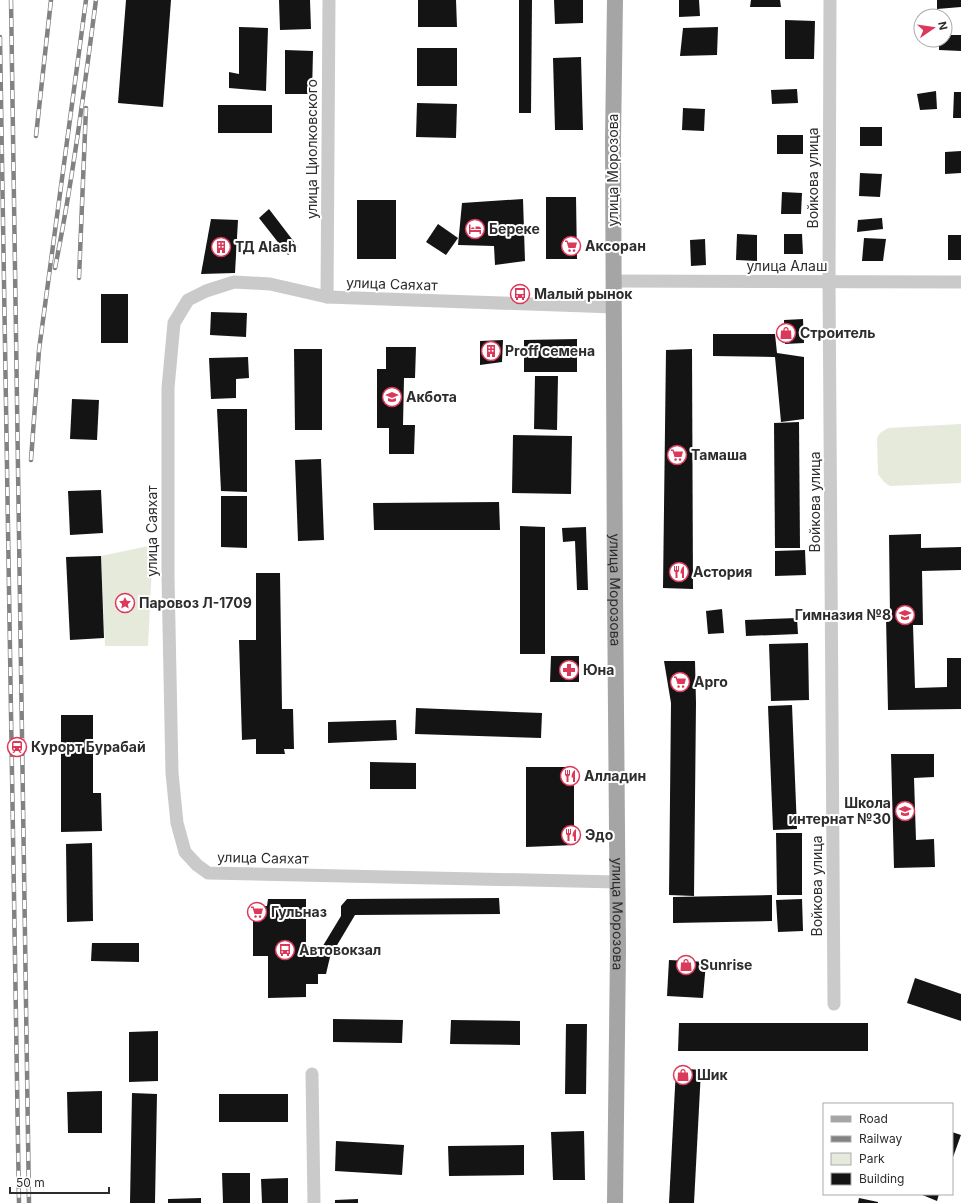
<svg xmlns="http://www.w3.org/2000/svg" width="961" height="1203" viewBox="0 0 961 1203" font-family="Inter,sans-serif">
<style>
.green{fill:#e5eadb}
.building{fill:#141414}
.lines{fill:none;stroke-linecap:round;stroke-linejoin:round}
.minor{stroke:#cacaca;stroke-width:13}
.major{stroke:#a5a5a5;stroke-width:16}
.rail-casing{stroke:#828282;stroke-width:4.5}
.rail{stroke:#fff;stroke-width:3;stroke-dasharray:9;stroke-linecap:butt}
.labels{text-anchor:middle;stroke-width:4;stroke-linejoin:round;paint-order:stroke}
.street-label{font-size:14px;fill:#2d2d2d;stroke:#fff}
.poi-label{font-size:14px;font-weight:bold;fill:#2d2d2d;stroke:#fff;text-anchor:start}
</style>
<rect width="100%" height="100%" fill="#fff"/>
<g class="green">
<path d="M961 424V483L890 486 884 482 878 474 877 438 880 433 888 428Z"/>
<path d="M153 545 148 646H105L101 556Z"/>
</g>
<g class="building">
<path d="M126 0H171L163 107 118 103Z"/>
<path d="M279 0H310L311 29 280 30Z"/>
<path d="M418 0H456L457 27H418Z"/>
<path d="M519 0H532L531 113H519Z"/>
<path d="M554 0H583V23L555 24Z"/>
<path d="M679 0H699L700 16 679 17Z"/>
<path d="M751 0H780L781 7H750Z"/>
<path d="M937 0H961V7L937 9Z"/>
<path d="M785 20 815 21 814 59H785Z"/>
<path d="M239 27 268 28 266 91 229 88V72L239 74Z"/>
<path d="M718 27 717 55 680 56 683 28Z"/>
<path d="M945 35H961V51L939 50V40H945Z"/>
<rect x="417" y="48" width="40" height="38"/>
<path d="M285 50 313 51 312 94H285Z"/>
<path d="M581 57 583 130H555L553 58Z"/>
<path d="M797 89 798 103 772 104 771 90Z"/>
<path d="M936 91 937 109 920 110 917 94Z"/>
<path d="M954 92H961V118H953Z"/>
<path d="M417 103 457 104 456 138 416 137Z"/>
<rect x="218" y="105" width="54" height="28"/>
<path d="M683 108 705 109 704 131 682 130Z"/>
<rect x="860" y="127" width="22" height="19"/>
<rect x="777" y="135" width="26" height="19"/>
<path d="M961 151V173L945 174V152Z"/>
<path d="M860 173 882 174 880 197 859 196Z"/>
<path d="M782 192 802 193 801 214H781Z"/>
<path d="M546 197H576L577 259H546Z"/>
<path d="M523 199 525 261 495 265 494 246 458 245 462 203Z"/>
<rect x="357" y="200" width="39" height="59"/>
<path d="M269 209 298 247 288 255 259 218Z"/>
<path d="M882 218 883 229 857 232 858 220Z"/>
<path d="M211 219 238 220 235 273 201 274Z"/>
<path d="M438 224 458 238 446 255 426 242Z"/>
<path d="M737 234 757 235V261L736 260Z"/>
<path d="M784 234H802L803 254H784Z"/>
<rect x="948" y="235" width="13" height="25"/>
<path d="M864 238 886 239 883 261H862Z"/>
<path d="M705 239 706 265 691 266 690 240Z"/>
<rect x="101" y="294" width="27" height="49"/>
<path d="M211 312 247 313 246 337 210 335Z"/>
<path d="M803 319 804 343 785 344 784 320Z"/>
<path d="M713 334H775L777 353 804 357V419L781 422 775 357 713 356Z"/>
<path d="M577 339V372H524V340Z"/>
<path d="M503 340 502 362 480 365V341Z"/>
<path d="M386 347H416L415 378H404L403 425H415L414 454H389V428H377V369H386Z"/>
<path d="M294 349H322V430H295Z"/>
<path d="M692 349 693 589 663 588 666 350Z"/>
<path d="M248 357 249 378 236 379V398L211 399 209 358Z"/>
<path d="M535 376H558L557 430 534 429Z"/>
<path d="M72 399 99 400 97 440 70 439Z"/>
<path d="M217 409H247V492L221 491Z"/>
<path d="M799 422 800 548H775L774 423Z"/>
<path d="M513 435 572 436 571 494 512 493Z"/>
<path d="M321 459 324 540 298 541 295 460Z"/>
<path d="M101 490 103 533 70 535 68 491Z"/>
<path d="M221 496H247V548L221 547Z"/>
<path d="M499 502 500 530H374L373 503Z"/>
<path d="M520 526 545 527V654H520Z"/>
<path d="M586 527 588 590H577L575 541 563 542 562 528Z"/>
<path d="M921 534V548L961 547V570L922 571 923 625H913L915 688 947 687V658H961V709L888 710 886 617H890L889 535Z"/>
<path d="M805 550 806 575 775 576V551Z"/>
<path d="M101 556 104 638 70 640 66 557Z"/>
<path d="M256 573H280L282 709H293L294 749H284L285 754H256V739L242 740 239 640H256Z"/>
<path d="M722 609 724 633 708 634 706 611Z"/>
<path d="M797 618 798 634 746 636 745 620Z"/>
<path d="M808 643 809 700 771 701 769 644Z"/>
<path d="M551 656H579V682H550Z"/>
<path d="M664 661H695L696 703 694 896 669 895 671 703Z"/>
<path d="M792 705 797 829 773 830 768 706Z"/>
<path d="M416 708 542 713 541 738 415 734Z"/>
<path d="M61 715H93V793H101L102 831 61 832Z"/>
<path d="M396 720 397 740 328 743V722Z"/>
<path d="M891 754H934V777L914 778 916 840 934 839 935 867 894 868Z"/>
<path d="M370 762 416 763V789H370Z"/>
<path d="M526 767H574V845L526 847Z"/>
<path d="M776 833H802V895H777Z"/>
<path d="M92 843 93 921 67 922 66 844Z"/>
<path d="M772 895V921L673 923V897Z"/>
<path d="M499 898 500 914 355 915 330 957 326 974H318V984H306V997L268 998V956H253V906H267L268 899H306V946H318V954L341 916V906L347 899Z"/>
<path d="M802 899 803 931 778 932 776 900Z"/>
<path d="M92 943H139V962L91 961Z"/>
<path d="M669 960 706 962 703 998 667 996Z"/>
<path d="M915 978 961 994V1021L907 1003Z"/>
<path d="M333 1019 403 1020 402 1043 333 1042Z"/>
<path d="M451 1020 520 1021V1045L450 1044Z"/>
<path d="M679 1023H868V1051H678Z"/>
<path d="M566 1024H587L586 1094H565Z"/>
<path d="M158 1031V1081L129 1082V1032Z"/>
<path d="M676 1068 701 1070 694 1203H669Z"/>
<path d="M102 1091V1133H68L67 1092Z"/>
<path d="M132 1093 157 1094 155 1203H130Z"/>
<rect x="219" y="1094" width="69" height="28"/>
<path d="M584 1131 585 1180H553L551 1132Z"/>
<path d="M952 1132 961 1135 952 1160Z"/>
<path d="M336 1141 404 1145 402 1175 335 1171Z"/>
<path d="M524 1145V1175L449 1176 448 1146Z"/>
<path d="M222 1173H250V1203H223Z"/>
<path d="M288 1178V1203H262L261 1179Z"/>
<path d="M920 1194H939L937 1201Z"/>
<path d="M201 1198V1203H168V1199Z"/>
<path d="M859 1198 878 1202V1203H858Z"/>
<path d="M358 1199V1203H335V1200Z"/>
</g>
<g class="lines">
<g class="minor">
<path d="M830 0 829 282 834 1004"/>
<path d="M613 281 961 282"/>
<path d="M327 297 329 0"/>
<path d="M614 307 327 297 270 284 234 282 206 291 188 300 174 323 168 388V577L172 773 177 823 185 852 197 865 208 873 617 882"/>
<path d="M312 1074 314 1203"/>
</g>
<path class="major" id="s1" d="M615 0 613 141 615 591 618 949 615 1203"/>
<g class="rail-casing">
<g id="rail">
<path d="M11 0 29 1203"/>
<path d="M0 37 19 1203"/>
<path d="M36 136 43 72 51 0"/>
<path d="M55 268C73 179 84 90 96 0"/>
<path d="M79 278 86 108"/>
<path d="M31 460 39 350 86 0"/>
</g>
</g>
<use href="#rail" class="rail"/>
</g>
<defs>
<g id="hotel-ring" transform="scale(1)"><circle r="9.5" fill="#fff" stroke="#dc385a" stroke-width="1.5"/><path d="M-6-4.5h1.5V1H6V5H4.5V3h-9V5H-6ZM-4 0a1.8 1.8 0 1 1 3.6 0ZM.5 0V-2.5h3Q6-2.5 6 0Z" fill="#dc385a"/></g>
<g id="supermarket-ring" transform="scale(1)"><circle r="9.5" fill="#fff" stroke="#dc385a" stroke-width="1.5"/><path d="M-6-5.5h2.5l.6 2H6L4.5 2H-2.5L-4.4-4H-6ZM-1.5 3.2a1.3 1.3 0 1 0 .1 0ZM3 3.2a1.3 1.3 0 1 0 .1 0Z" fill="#dc385a"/></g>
<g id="building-ring" transform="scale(1)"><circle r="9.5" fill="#fff" stroke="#dc385a" stroke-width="1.5"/><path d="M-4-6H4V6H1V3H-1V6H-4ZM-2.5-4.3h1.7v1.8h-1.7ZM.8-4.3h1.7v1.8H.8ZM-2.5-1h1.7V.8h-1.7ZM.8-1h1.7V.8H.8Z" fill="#dc385a"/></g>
<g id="bus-ring" transform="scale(1)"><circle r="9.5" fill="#fff" stroke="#dc385a" stroke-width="1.5"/><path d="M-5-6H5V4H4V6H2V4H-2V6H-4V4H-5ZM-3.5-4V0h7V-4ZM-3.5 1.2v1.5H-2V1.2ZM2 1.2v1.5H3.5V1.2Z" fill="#dc385a"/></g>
<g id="shop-ring" transform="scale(1)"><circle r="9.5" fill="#fff" stroke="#dc385a" stroke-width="1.5"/><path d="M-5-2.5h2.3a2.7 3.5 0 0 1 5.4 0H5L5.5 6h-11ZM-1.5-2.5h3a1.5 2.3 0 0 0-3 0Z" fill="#dc385a"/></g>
<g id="school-ring" transform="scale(1)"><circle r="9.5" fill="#fff" stroke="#dc385a" stroke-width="1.5"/><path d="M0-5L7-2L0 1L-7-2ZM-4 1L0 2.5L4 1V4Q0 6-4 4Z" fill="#dc385a"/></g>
<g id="restaurant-ring" transform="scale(1)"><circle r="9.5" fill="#fff" stroke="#dc385a" stroke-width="1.5"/><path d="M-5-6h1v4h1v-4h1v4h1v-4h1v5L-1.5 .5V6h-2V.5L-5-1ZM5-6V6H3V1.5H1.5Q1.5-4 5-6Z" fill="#dc385a"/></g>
<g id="sight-ring" transform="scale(1)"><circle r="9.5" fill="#fff" stroke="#dc385a" stroke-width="1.5"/><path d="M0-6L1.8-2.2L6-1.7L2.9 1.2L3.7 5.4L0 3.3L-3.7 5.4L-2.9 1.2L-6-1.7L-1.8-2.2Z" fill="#dc385a"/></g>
<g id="pharmacy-ring" transform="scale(1)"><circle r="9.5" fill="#fff" stroke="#dc385a" stroke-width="1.5"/><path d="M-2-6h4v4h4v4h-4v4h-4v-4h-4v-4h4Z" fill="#dc385a"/></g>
<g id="station-ring" transform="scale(1)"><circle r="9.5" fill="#fff" stroke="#dc385a" stroke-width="1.5"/><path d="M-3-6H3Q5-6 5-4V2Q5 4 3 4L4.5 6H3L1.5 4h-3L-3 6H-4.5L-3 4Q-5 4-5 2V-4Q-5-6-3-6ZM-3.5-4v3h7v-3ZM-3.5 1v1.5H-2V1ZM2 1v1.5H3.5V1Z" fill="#dc385a"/></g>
</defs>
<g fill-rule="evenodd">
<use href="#hotel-ring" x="475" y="229"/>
<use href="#supermarket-ring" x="571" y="246"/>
<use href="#building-ring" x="221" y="247"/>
<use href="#bus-ring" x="520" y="294"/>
<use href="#shop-ring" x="786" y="333"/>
<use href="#building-ring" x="491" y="351"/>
<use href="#school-ring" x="392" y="397"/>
<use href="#supermarket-ring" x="677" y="455"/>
<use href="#restaurant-ring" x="679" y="572"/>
<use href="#sight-ring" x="125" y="603"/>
<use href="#school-ring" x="905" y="615"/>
<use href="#pharmacy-ring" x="569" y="670"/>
<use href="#supermarket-ring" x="680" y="682"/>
<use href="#station-ring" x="17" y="747"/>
<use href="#restaurant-ring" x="570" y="776"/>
<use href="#school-ring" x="905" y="811"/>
<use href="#restaurant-ring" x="571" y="835"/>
<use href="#supermarket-ring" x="257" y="912"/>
<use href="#bus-ring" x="285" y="950"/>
<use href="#shop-ring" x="686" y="965"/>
<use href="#shop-ring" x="683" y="1075"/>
</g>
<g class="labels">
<g class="street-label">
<text transform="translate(312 149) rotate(-90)" y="5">улица Циолковского</text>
<text transform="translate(613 170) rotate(-90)" y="5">улица Морозова</text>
<text transform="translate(813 178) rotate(-90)" y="5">Войкова улица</text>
<text x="787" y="271">улица Алаш</text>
<text transform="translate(392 284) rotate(2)" y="5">улица Саяхат</text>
<text transform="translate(815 502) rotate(-90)" y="5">Войкова улица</text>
<text transform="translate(152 531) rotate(-90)" y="5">улица Саяхат</text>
<text dy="5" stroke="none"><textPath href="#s1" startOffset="590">улица Морозова</textPath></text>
<text transform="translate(263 858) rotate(1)" y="5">улица Саяхат</text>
<text transform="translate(817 886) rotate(-90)" y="5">Войкова улица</text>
<text dy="5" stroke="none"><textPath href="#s1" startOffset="914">улица Морозова</textPath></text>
</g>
<g class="poi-label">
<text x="489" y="234">Береке</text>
<text x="585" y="251">Аксоран</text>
<text x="235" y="252">ТД Alash</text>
<text x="534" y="299">Малый рынок</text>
<text x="800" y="338">Строитель</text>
<text x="505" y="356">Proff семена</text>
<text x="406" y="402">Акбота</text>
<text x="691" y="460">Тамаша</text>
<text x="693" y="577">Астория</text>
<text x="139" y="608">Паровоз Л-1709</text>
<text x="891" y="620" text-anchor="end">Гимназия №8</text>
<text x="583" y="675">Юна</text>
<text x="694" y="687">Арго</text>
<text x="31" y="752">Курорт Бурабай</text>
<text x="584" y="781">Алладин</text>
<text x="891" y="808" text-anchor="end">Школа<tspan x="891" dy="16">интернат №30</tspan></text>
<text x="585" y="840">Эдо</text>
<text x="271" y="917">Гульназ</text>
<text x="299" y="955">Автовокзал</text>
<text x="700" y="970">Sunrise</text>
<text x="697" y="1080">Шик</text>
</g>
</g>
<rect x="823" y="1103" width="130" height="92" fill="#ffffff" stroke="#ababab"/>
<rect x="831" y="1116" width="20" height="6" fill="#a5a5a5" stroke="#ababab"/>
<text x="859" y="1123" font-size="12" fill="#2d2d2d">Road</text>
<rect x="831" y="1136" width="20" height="6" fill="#828282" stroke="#ababab"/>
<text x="859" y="1143" font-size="12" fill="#2d2d2d">Railway</text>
<rect x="831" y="1153" width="20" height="12" fill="#e5eadb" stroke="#ababab"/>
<text x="859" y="1163" font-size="12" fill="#2d2d2d">Park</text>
<rect x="831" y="1173" width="20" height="12" fill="#141414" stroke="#ababab"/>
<text x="859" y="1183" font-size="12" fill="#2d2d2d">Building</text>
<g transform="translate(933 28) rotate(77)"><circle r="19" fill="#ffffff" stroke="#ababab"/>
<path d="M0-3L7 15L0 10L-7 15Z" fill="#dc385a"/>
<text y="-6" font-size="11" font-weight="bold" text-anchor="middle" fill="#2d2d2d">N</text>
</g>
<path d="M10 1187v6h99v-6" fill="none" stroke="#2d2d2d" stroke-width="2"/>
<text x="16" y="1187" font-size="12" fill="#2d2d2d" stroke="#ffffff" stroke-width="3" paint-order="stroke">50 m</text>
</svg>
